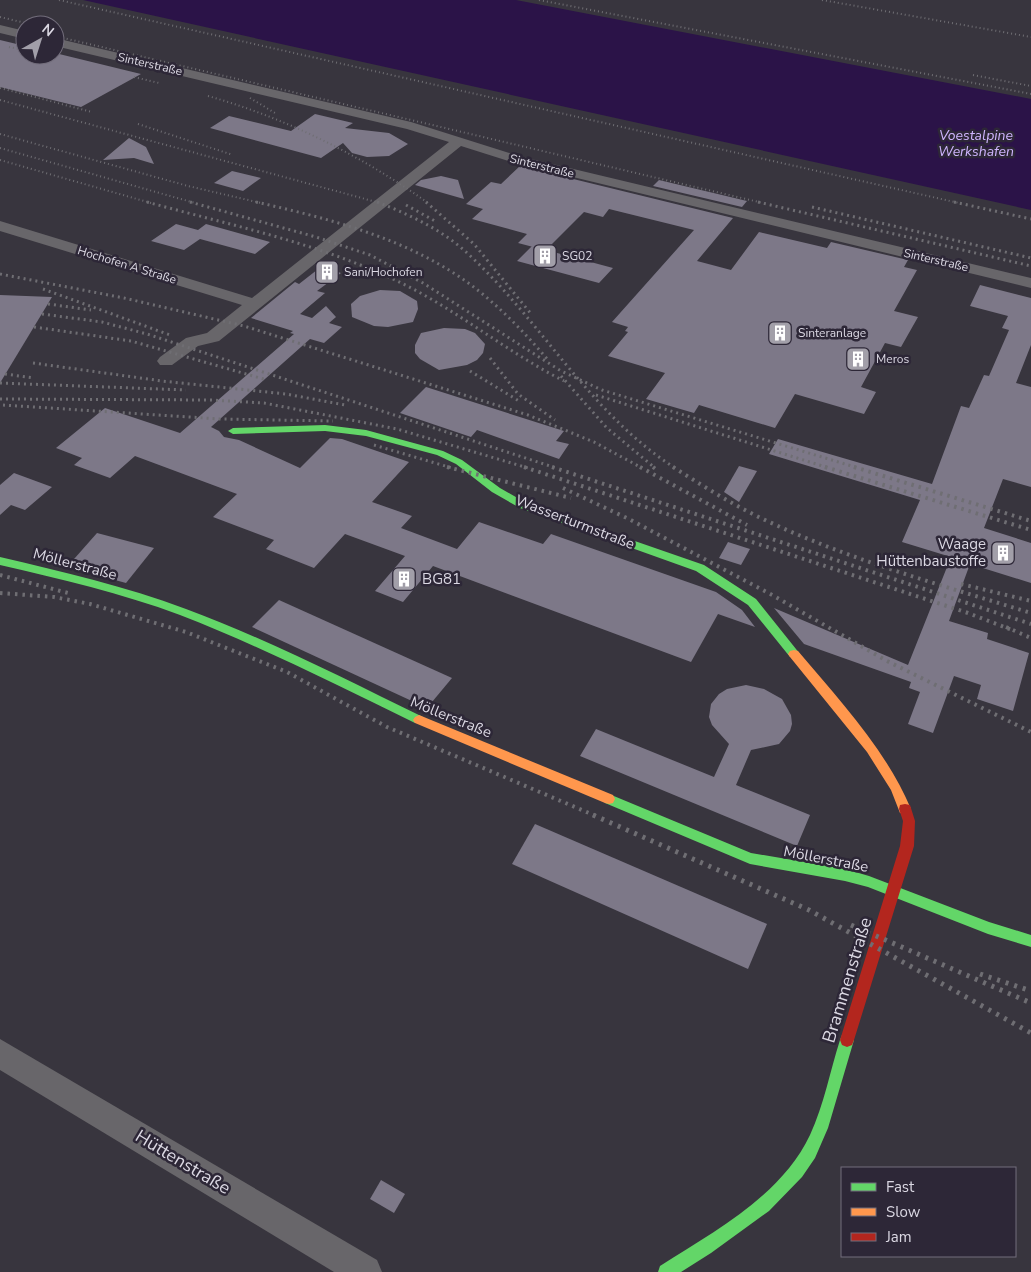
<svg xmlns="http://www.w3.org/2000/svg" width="1031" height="1272" viewBox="0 0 1031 1272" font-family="'Nunito Sans',sans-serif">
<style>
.water{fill:#2b1348}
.building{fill:#7d7888}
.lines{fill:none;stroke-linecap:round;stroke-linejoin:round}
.street{fill:#68666a;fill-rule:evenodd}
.fast{fill:#63d668;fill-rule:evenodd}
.slow{fill:#ff974d;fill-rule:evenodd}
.jam{fill:#b3261e;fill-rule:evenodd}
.rail-far3{stroke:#6f6e73;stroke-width:2;stroke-dasharray:1 3;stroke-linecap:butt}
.rail-far2{stroke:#6f6e73;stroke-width:3;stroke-dasharray:2 4;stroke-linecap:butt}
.rail-far1{stroke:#6f6e73;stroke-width:4;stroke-dasharray:2.5 5;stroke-linecap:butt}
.rail{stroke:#6f6e73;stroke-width:5;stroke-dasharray:3 6;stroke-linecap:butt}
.labels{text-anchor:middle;stroke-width:5;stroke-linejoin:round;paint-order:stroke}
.far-street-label{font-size:12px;fill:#dbd8e3;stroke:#2d2737}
.far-poi-label{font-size:12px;fill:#dbd8e3;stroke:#2d2737;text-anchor:start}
.far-water-label{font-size:14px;font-style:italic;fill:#ceb4fc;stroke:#2d2737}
.street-label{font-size:15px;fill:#dbd8e3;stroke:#2d2737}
.poi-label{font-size:15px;fill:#dbd8e3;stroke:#2d2737;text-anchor:end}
.near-street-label{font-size:18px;fill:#dbd8e3;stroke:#2d2737}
</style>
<rect width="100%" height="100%" fill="#38353e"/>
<path class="water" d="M83 0H516L1031 99V210Z"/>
<g class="building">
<path d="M0 40 25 46V55H55V53L141 74 81 107 0 87Z"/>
<path d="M315 114 353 123 345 128 389 133 408 144 389 156 367 157 352 153 343 143 321 158 210 128 229 116 291 131Z"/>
<path d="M129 138 146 147 154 164 134 158 103 160Z"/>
<path d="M520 166 733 218 697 261 731 270 759 232 827 248 831 242 908 260 904 267 917 270 894 311 918 317 901 347 885 343 861 387 876 392 864 414 795 394 775 428 699 405 694 413 646 399 665 373 608 356 628 332 625 331 628 327 612 322 694 230 609 209 603 217 584 212 546 250 613 268 599 283 517 261 532 246 537 248 518 243 527 234 472 219 483 209 466 204 491 182 501 184Z"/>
<path d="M232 171 261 178 243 191 214 183Z"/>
<path d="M441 176 458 180 464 199 415 185 421 180Z"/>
<path d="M659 180 747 201 742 207 653 186Z"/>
<path d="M176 224 198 230 206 224 270 242 255 254 200 239 184 250 151 241Z"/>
<path d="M322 266 341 273 317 291 325 293 300 314 312 318 326 306 336 317 329 323 342 327 324 343 310 339 211 427 219 431 224 437 239 440 300 468 330 438 342 439 409 462 372 502 412 516 401 528 457 549 479 522 543 544 551 534 716 592 742 610 755 627 718 614 691 662 433 566 403 602 375 591 405 556 345 534 314 568 266 549 274 540 213 517 237 494 135 456 110 478 74 465 82 458 56 448 105 408 180 433 294 334 290 333 293 331 251 318 295 282 299 284Z"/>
<path d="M980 285 1031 298V345L1016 383 1031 387V487L1003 479 984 528 1031 543V583L970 564 949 621 988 633 987 639 1029 653 1013 711 977 699 981 685 954 676 933 733 908 724 920 692 909 688 911 682 804 644 774 608 908 665 951 557 902 542 920 500 769 454 778 439 932 484 961 406 969 408 984 375 989 376 1009 330 1002 328 1008 316 970 306Z"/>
<path d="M380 290 400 291 417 301 418 309 413 322 388 327 374 326 352 317 351 304 360 296Z"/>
<path d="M0 295 52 297 0 383Z"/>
<path d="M444 328 465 329 475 333 485 344 483 353 477 360 467 365 439 370 420 359 415 353V345L421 333Z"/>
<path d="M426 387 564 431 556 441 569 444 559 459 477 430 471 437 400 413Z"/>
<path d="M739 466 757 471 739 502 724 492Z"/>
<path d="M14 473 52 487 25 510 11 505 0 515V485Z"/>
<path d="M97 533 154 548 126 583 67 567Z"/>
<path d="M728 542 750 549 741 565 719 558Z"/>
<path d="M279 600 452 678 427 708 252 627Z"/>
<path d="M746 685 764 689 782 699 791 715 792 724 790 731 779 744 751 750 736 785 810 815 797 846 580 756 596 729 714 777 729 744 712 725 709 717 711 704 719 694 727 689Z"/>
<path d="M535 824 767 924 748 969 512 864Z"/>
<path d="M381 1180 405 1194 394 1213 370 1199Z"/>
</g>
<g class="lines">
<g class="street">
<path d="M0 25 25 31V39L0 33Z"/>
<path d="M55 38 411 122 519 156 1031 278V288L515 163 461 146 219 341 198 346 172 365H160L157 361 160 357 186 338 207 333 242 305 0 231V221L252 298 449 142 407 129 55 46Z"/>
<path d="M0 1039 377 1260 382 1272H334L0 1070Z"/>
</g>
<g class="fast">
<path d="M325 425 366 430 443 451 462 460 500 488 528 504 704 565 756 599 800 654 798 657H790L748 605 696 571 520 508 492 492 456 464 437 455 366 436 325 431 233 434 228 431 233 428Z"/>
<path d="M0 557C63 572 125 586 186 609 267 639 345 679 423 717L425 720 423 723H415C337 685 260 646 180 615 121 593 61 579 0 565Z"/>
<path d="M609 794 751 853 845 869 869 876 989 922 1031 935V947L988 934 868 887 845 881 750 864 605 803 603 799 605 795Z"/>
<path d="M847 1033 852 1035 854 1040 828 1128 815 1158 802 1177 769 1211 711 1253 681 1272H658L660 1266C715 1231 781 1196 810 1135 824 1105 830 1071 840 1040L842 1035Z"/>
</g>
<g class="slow">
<path d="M794 650 798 651C840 701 885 748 911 809L910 813 905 814 900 813 891 790 867 752 790 657 788 654 790 651Z"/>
<path d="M419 715 613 795 615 799 613 803 609 804 605 803 415 723 413 720 415 717Z"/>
</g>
<path class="jam" d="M905 804 910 805 915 821 914 846 854 1040 852 1045 847 1047 842 1045 840 1040 900 846 903 821 899 809 900 805Z"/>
<g class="rail-far3">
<path d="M59 0 959 203"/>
<path d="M539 0 1031 94"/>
<path d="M822 0 1031 37"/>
<path d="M0 17 34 25"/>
<path d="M55 36 763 203"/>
<path d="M9 47 23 50"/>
<path d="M973 75 1031 86"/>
<path d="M134 77 159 83"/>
<path d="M0 88 92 112"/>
<path d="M208 96C286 118 362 156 428 203"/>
<path d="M250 98 275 113"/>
<path d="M0 100 380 203"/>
<path d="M138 124 233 155"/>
<path d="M0 134 188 186 261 203"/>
<path d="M0 148 195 203"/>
<path d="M0 160 151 203"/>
</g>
<g class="rail-far2">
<path d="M147 202C230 225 317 243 395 280 455 308 505 351 564 381"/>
<path d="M190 202 316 237 370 255 423 283 561 371 602 390 858 468"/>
<path d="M256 202C331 219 413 240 475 288 502 309 526 334 548 360"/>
<path d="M377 202C408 214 441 229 466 252 541 320 589 413 675 468"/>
<path d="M426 202 474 244 532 315"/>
<path d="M758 202 1031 266"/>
<path d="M954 202 1031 219"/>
<path d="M406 205 435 221"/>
<path d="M812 207 1031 258"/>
<path d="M0 274 124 298 244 326 528 415 594 442 642 468"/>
<path d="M43 289 170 335"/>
<path d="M48 304 91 310"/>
<path d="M42 314 102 322 147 334 556 468"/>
<path d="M34 327 131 341 267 380"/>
<path d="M490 358 518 394 555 420"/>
<path d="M33 363 162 381 286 394 345 405"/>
<path d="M470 371 519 401"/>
<path d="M5 374 34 378"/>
<path d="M561 376 607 428 655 468"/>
<path d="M0 383 186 390"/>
<path d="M596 395 829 468"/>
<path d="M0 399 210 400 264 403 397 429 528 468"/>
<path d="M3 405 220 419 333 421"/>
<path d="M374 445 452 468"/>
</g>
<g class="rail-far1">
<path d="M447 467 571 498"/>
<path d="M524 467 968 613 1012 630"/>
<path d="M552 467 1031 624"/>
<path d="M640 467 747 525"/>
<path d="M653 467 657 470"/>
<path d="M673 467C703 486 733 505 765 520 850 560 941 585 1031 613"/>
<path d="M825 467 1031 530"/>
<path d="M854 467 1031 521"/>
<path d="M563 488 629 519 774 596 887 661 1031 732"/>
<path d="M0 575 72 594"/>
<path d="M961 584 1031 601"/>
<path d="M0 593 54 597 90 604 186 632 287 672 387 727 596 816"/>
<path d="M1006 627 1031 638"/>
</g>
<g class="rail">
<path d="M593 815 809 910 1031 1033"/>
<path d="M851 925 1031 1003"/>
<path d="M980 974 1031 991"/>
</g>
</g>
<defs>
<g id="building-square" transform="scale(1.25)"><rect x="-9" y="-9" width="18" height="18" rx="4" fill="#a29fa9" stroke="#2d2737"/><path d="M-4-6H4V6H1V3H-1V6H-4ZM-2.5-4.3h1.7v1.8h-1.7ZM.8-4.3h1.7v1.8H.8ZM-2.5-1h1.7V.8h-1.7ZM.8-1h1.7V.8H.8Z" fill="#fff"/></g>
</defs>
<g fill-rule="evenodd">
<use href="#building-square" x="545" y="256"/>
<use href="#building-square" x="327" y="272"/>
<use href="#building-square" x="780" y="333"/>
<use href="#building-square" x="858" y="359"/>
<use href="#building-square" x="1003" y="553"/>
<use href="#building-square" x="404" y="579"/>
</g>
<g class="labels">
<g class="far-street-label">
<text transform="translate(150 64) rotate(13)" y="4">Sinterstraße</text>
<text transform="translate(542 166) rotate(14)" y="4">Sinterstraße</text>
<text transform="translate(936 260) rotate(13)" y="4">Sinterstraße</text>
<text transform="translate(127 265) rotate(17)" y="4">Hochofen A Straße</text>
</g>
<g class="far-poi-label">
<text x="562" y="260">SG02</text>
<text x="344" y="276">Sani/Hochofen</text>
<text x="798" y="337">Sinteranlage</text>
<text x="876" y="363">Meros</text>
</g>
<g class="far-water-label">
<text x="976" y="140">Voestalpine<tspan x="976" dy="16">Werkshafen</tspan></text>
</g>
<g class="street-label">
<text transform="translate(575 522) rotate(21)" y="5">Wasserturmstraße</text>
<text transform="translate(75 564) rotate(15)" y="5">Möllerstraße</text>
<text transform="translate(451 717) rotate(22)" y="5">Möllerstraße</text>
<text transform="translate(826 859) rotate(11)" y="5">Möllerstraße</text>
</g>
<g class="poi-label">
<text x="986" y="549">Waage<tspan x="986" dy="17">Hüttenbaustoffe</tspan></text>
<text x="422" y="584" text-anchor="start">BG81</text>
</g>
<g class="near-street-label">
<text transform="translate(847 980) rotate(-73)" y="6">Brammenstraße</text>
<text transform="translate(183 1162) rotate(31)" y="6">Hüttenstraße</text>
</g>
</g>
<rect x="841" y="1167" width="175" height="90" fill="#2d2737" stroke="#736e7c"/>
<rect x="851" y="1183" width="25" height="8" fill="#63d668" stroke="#736e7c"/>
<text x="886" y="1192" font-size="15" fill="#dbd8e3">Fast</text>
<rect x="851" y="1208" width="25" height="8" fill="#ff974d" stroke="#736e7c"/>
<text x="886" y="1217" font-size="15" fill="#dbd8e3">Slow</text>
<rect x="851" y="1233" width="25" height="8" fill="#b3261e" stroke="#736e7c"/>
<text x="886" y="1242" font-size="15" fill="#dbd8e3">Jam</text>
<g transform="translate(40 40) rotate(39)"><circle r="24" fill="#2d2737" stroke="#736e7c"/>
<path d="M0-4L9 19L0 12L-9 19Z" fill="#a29fa9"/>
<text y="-8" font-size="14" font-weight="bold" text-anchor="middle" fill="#dbd8e3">N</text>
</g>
</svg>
